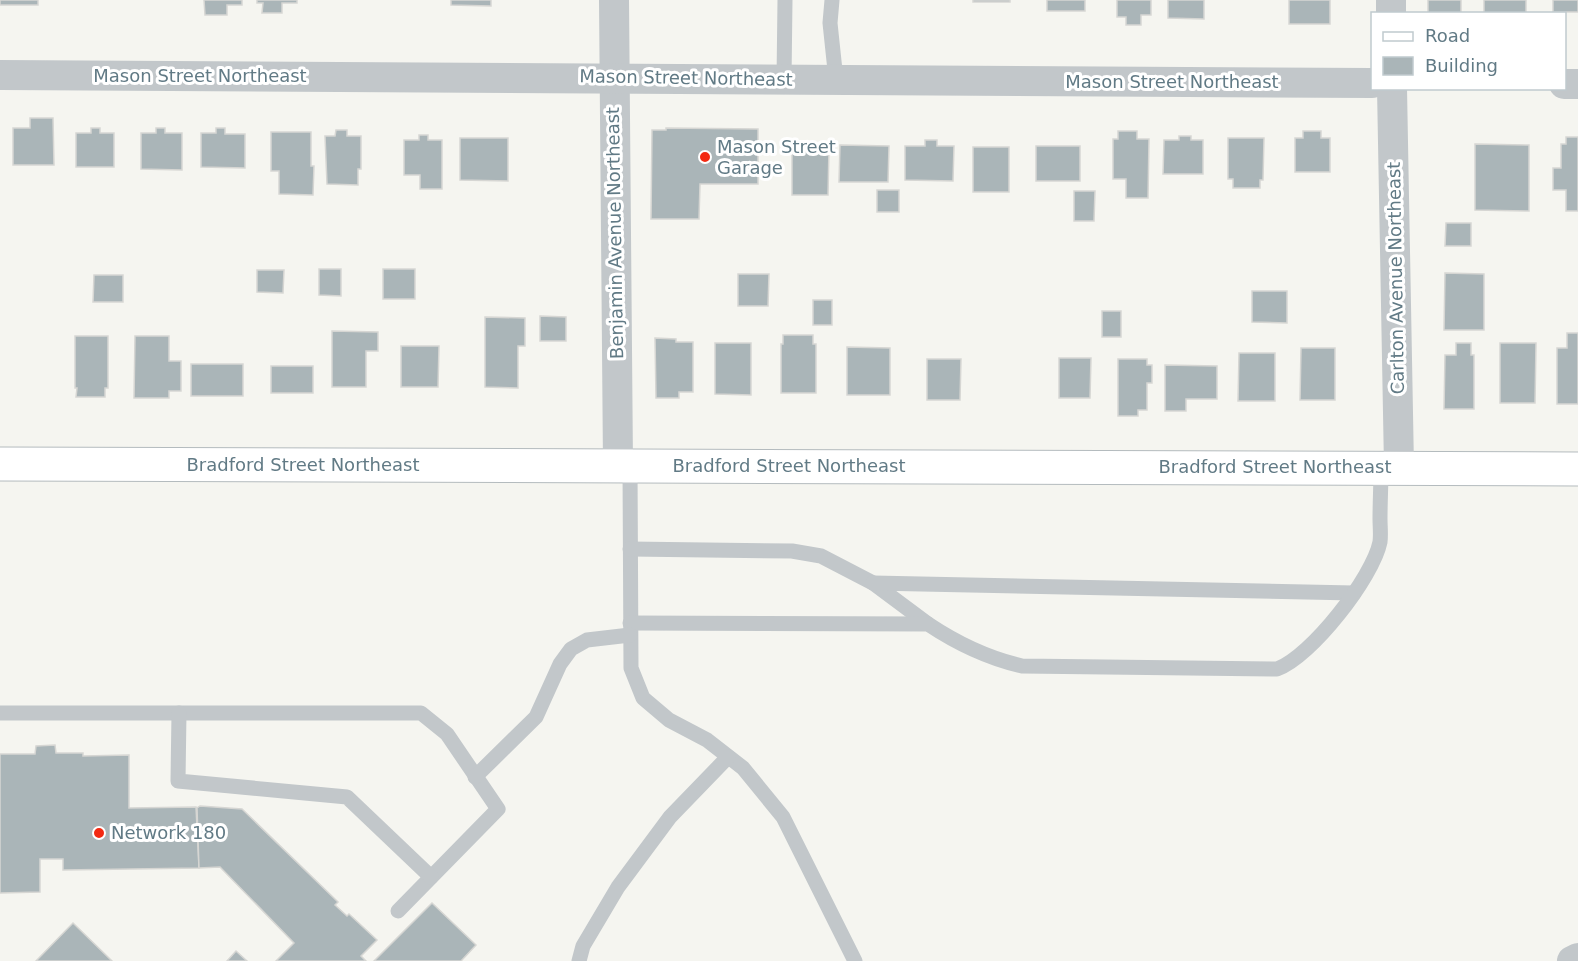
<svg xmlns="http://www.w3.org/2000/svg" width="1578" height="961" viewBox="0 0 1578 961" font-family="'DejaVu Sans',sans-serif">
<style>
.building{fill:#aab5b8;stroke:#d6d6d3;stroke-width:1.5}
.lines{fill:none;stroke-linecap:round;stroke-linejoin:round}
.secondary-casing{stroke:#b4bbbe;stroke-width:35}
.lane{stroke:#c2c7ca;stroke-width:15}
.street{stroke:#c2c7ca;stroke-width:30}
.secondary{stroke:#fff;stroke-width:33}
.poi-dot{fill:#f32912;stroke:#fff;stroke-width:2}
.labels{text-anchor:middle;stroke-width:6;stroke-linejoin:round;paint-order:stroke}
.street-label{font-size:18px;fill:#617a85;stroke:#fff}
.poi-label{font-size:18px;fill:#617a85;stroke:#fff;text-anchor:start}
</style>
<rect width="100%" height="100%" fill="#f5f5f0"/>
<g class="building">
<rect x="0" y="0" width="38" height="5"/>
<path d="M204 0H242V5H227V15H205Z"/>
<path d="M257 0H297V3H282V13H262L263 3H257Z"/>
<path d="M451 0H491V6L451 5Z"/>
<rect x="973" y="0" width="37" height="2"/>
<rect x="1047" y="0" width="38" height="11"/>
<path d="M1117 0H1151V15H1141V25H1126V17H1117Z"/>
<path d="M1168 0H1204V19L1168 18Z"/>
<rect x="1289" y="0" width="41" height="24"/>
<rect x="1428" y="0" width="33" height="14"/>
<rect x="1484" y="0" width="42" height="14"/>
<rect x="1553" y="0" width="25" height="12"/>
<path d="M30 118H53L54 165H13V128H30Z"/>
<path d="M91 128H100V133H114V167H76V133H91Z"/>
<path d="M156 128H165V133H182V170L141 169V133H156Z"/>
<path d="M216 128H225V134H245V168L201 167V133H216Z"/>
<path d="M666 128 758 129V184H700L699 219H651L652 130H666Z"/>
<path d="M336 130H347V136H361V169H358V185L327 184 325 136H335Z"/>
<path d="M1118 131H1137V139H1149L1148 198H1126V179H1113V139H1118Z"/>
<path d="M1303 131H1321V138H1330V172H1295V138H1303Z"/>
<path d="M271 132H311V166H314L313 195 279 194V171H271Z"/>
<path d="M419 135H428V140H442V189H420V175H404V140H419Z"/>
<path d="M1179 136H1191V140H1203V174H1163L1164 140H1179Z"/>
<path d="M1566 137H1578V211H1566V190H1553V168H1561V144H1566Z"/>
<path d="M460 138H508V181L460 180Z"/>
<path d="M1228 138H1264L1263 180H1260V188H1233V179H1228Z"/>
<path d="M925 140H937V146H954L953 181 905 180V146H925Z"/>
<path d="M1475 144 1529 145V211L1475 210Z"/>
<path d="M840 145 889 146 888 182H839Z"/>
<rect x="1036" y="146" width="44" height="35"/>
<path d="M792 147H829L828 195H792Z"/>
<rect x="973" y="147" width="36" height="45"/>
<rect x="877" y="190" width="22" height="22"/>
<path d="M1074 191H1095L1094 221H1074Z"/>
<path d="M1446 223H1471V246H1445Z"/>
<path d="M319 269H341V296L319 295Z"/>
<rect x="383" y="269" width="32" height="30"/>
<path d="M257 270H284L283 293 257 292Z"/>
<path d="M1445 273 1484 274V330H1444Z"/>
<path d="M738 274H769L768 306H738Z"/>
<path d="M94 275H123V302H93Z"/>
<path d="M1252 291H1287V323L1252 322Z"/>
<rect x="813" y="300" width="19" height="25"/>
<rect x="1102" y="311" width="19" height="26"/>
<path d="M540 316 566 317V341H540Z"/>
<path d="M485 317 525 318V346H518V388L485 387Z"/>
<path d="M332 331 378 332V351H366V387H332Z"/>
<path d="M1567 333H1578V404H1557V348H1567Z"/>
<path d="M783 335H813V344H816V393H781V344H783Z"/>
<path d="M75 336H108V388H105V397H76L77 388H75Z"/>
<path d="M135 336H169V361H181V391H169V398H134Z"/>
<path d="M655 338 676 339V342H693V392H679V398H656Z"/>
<path d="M715 343H751V395L715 394Z"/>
<path d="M1456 343H1471V355H1474V409H1444L1445 355H1456Z"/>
<path d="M1500 343H1536L1535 403H1500Z"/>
<path d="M401 346H439L438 387H401Z"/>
<path d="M847 347 890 348V395H847Z"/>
<path d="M1301 348H1335V400H1300Z"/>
<path d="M1239 353H1275V401H1238Z"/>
<path d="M1059 358H1091L1090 398H1059Z"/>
<path d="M927 359H961L960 400H927Z"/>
<path d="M1118 359H1147V365H1152V383H1147V410H1138V416H1118Z"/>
<rect x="191" y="364" width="52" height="32"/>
<path d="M1165 365 1217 366V399H1186V411H1165Z"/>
<rect x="271" y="366" width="42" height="27"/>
<path d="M55 745 56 753H83V756L129 755V808L196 807 199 868 63 870V859H40V892L0 893V754H35L36 746Z"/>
<path d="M200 806 242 809 338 902 335 905 347 916 349 914 377 940 361 956 366 961H276L294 943 220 867 199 868 197 808Z"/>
<path d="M432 903 476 945 461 961H374Z"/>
<path d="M73 923 112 961H36Z"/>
<path d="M236 951 247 961H227Z"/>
</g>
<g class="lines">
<g class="secondary-casing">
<path id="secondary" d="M0 464 1578 469"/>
</g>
<g class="lane">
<path d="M832 0 830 23 836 80"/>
<path d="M784 80 785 0"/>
<path d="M630 466 631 668 643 698 669 720 707 740 743 768 783 817 855 961"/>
<path d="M630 549 792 551 821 556 873 583 928 624"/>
<path d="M873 583 1354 593"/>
<path d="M630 623 928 624C958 644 987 658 1022 666L1277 669C1311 657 1373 577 1380 542 1381 535 1380 526 1380 519 1380 502 1381 485 1381 468"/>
<path d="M0 713H421L447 734 498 809 398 911"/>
<path d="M179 713 178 781 347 797 431 877"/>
<path d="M475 777 536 717 560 664 571 649 587 640 630 635"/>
<path d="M579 961 583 946 618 887 670 817 728 757"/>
</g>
<g class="street">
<path d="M614 0 618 465"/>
<path d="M1391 0V14"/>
<path d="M0 75 1372 83"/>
<path d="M1564 84H1578"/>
<path d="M1392 88 1399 467"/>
<path d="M1572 961 1578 958"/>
</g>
<use href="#secondary" class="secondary"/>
</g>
<g class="poi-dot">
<circle cx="705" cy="157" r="6"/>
<circle cx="99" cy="833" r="6"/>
</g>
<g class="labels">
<g class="street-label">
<text x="200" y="82">Mason Street Northeast</text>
<text transform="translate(686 78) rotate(1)" y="6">Mason Street Northeast</text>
<text x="1172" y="88">Mason Street Northeast</text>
<text transform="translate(615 233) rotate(-91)" y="6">Benjamin Avenue Northeast</text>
<text transform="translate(1396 278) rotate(-91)" y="6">Carlton Avenue Northeast</text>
<text x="303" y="471">Bradford Street Northeast</text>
<text x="789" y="472">Bradford Street Northeast</text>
<text x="1275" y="473">Bradford Street Northeast</text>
</g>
<g class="poi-label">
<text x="717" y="153">Mason Street<tspan x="717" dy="21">Garage</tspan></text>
<text x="111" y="839">Network 180</text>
</g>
</g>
<rect x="1371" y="12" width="195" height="78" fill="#ffffff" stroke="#c0cace" stroke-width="1.5"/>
<rect x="1383" y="32" width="30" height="9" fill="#ffffff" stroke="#c0cace" stroke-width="1.5"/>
<text x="1425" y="42" font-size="18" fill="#617a85">Road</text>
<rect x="1383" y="57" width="30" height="18" fill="#aab5b8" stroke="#c0cace" stroke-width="1.5"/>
<text x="1425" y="72" font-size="18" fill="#617a85">Building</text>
</svg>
